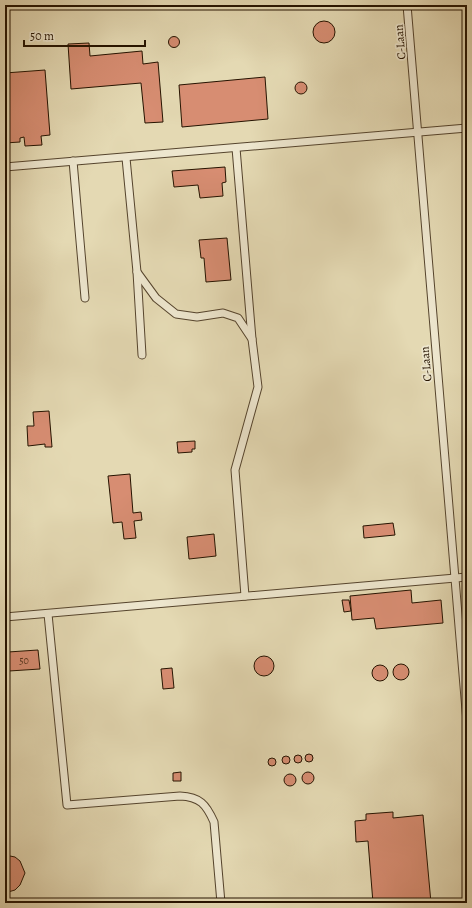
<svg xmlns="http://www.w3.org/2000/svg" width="472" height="908" viewBox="0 0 472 908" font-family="Alegreya,serif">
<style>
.building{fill:#d78d72;stroke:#251300}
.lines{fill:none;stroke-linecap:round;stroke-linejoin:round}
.service-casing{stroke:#55442d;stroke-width:9}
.service{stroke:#ede6ce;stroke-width:7}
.labels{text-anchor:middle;stroke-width:3.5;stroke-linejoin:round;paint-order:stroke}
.number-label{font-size:10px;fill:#52321c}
.street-label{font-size:12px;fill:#251300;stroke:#ede6ce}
</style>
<rect width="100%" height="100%" fill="#e4d9b3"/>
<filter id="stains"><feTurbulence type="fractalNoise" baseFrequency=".005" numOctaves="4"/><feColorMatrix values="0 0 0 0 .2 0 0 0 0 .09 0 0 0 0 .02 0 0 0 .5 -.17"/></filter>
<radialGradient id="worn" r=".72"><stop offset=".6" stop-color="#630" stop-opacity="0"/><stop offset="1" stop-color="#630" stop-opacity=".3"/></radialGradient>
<g class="building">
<circle cx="324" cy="32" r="11"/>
<circle cx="174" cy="42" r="5.5"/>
<path d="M89 43 90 56 142 51 143 64 158 62 163 122 145 123 141 83 71 89 68 44Z"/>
<path d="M45 70 50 135 41 136 42 145 25 146 24 137 20 138V142L5 143V73Z"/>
<path d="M265 77 268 119 182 127 179 85Z"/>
<circle cx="301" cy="88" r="6"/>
<path d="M225 167 226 182 222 183 223 196 200 198 198 185 174 187 172 171Z"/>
<path d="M227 238 231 280 206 282 204 258H201L199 240Z"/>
<path d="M49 411 52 447H45V444L28 446 27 426H34L33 412Z"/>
<path d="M195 441V449H192V452L178 453 177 442Z"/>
<path d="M130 474 133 513 141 512 142 520 134 521 136 538 124 539 122 522 113 523 108 476Z"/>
<path d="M393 523 395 535 364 538 363 526Z"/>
<path d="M214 534 216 556 189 559 187 537Z"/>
<path d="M411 590 412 603 441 600 443 623 376 629 374 618 352 620 350 596Z"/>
<path d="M342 600H349L351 611 344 612Z"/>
<path d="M38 650 40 669 9 671 8 652Z"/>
<circle cx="264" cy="666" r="10"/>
<circle cx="401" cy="672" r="8"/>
<circle cx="380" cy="673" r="8"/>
<path d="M172 668 174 688 163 689 161 669Z"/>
<circle cx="309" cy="758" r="4"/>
<circle cx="298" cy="759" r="4"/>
<circle cx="286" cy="760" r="4"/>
<circle cx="272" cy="762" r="4"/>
<circle cx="308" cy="778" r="6"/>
<path d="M181 772V781H173V773Z"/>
<circle cx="290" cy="780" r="6"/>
<path d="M393 812V818L423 815 431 903H373L368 841 356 842 355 821 366 820V814Z"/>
<path d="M5 855 15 857 20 861 25 873 20 885 15 890 8 892 5 891Z"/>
</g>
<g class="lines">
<g class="service-casing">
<g id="service">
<path d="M407 5 467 722"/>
<path d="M236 148 252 339"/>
<path d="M126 158 137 272 142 355"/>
<path d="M73 161 85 298"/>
<path d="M5 167 467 128"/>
<path d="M137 272 156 298 176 314 197 317 223 313 238 318 252 339 258 387 235 470 245 596"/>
<path d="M48 614 67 805 180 796C200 797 206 804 214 822L221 903"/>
<path d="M5 617 467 577"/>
</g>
</g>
<use href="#service" class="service"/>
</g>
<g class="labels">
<g class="number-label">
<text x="24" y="664">50</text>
</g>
<g class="street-label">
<text transform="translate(400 42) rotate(-95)" y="4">C-Laan</text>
<text transform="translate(426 364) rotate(-95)" y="4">C-Laan</text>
</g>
</g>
<rect width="472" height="908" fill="none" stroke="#e4d9b3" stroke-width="20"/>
<rect x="6" y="6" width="460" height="896" fill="none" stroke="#251300" stroke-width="2"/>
<rect x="10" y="10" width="452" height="888" fill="none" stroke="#251300"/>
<path d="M24 40v6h121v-6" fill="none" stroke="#251300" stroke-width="2"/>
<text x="30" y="40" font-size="12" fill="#251300" stroke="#ede6ce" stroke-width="3" paint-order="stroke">50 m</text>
<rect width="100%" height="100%" filter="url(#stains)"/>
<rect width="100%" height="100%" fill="url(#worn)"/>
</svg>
